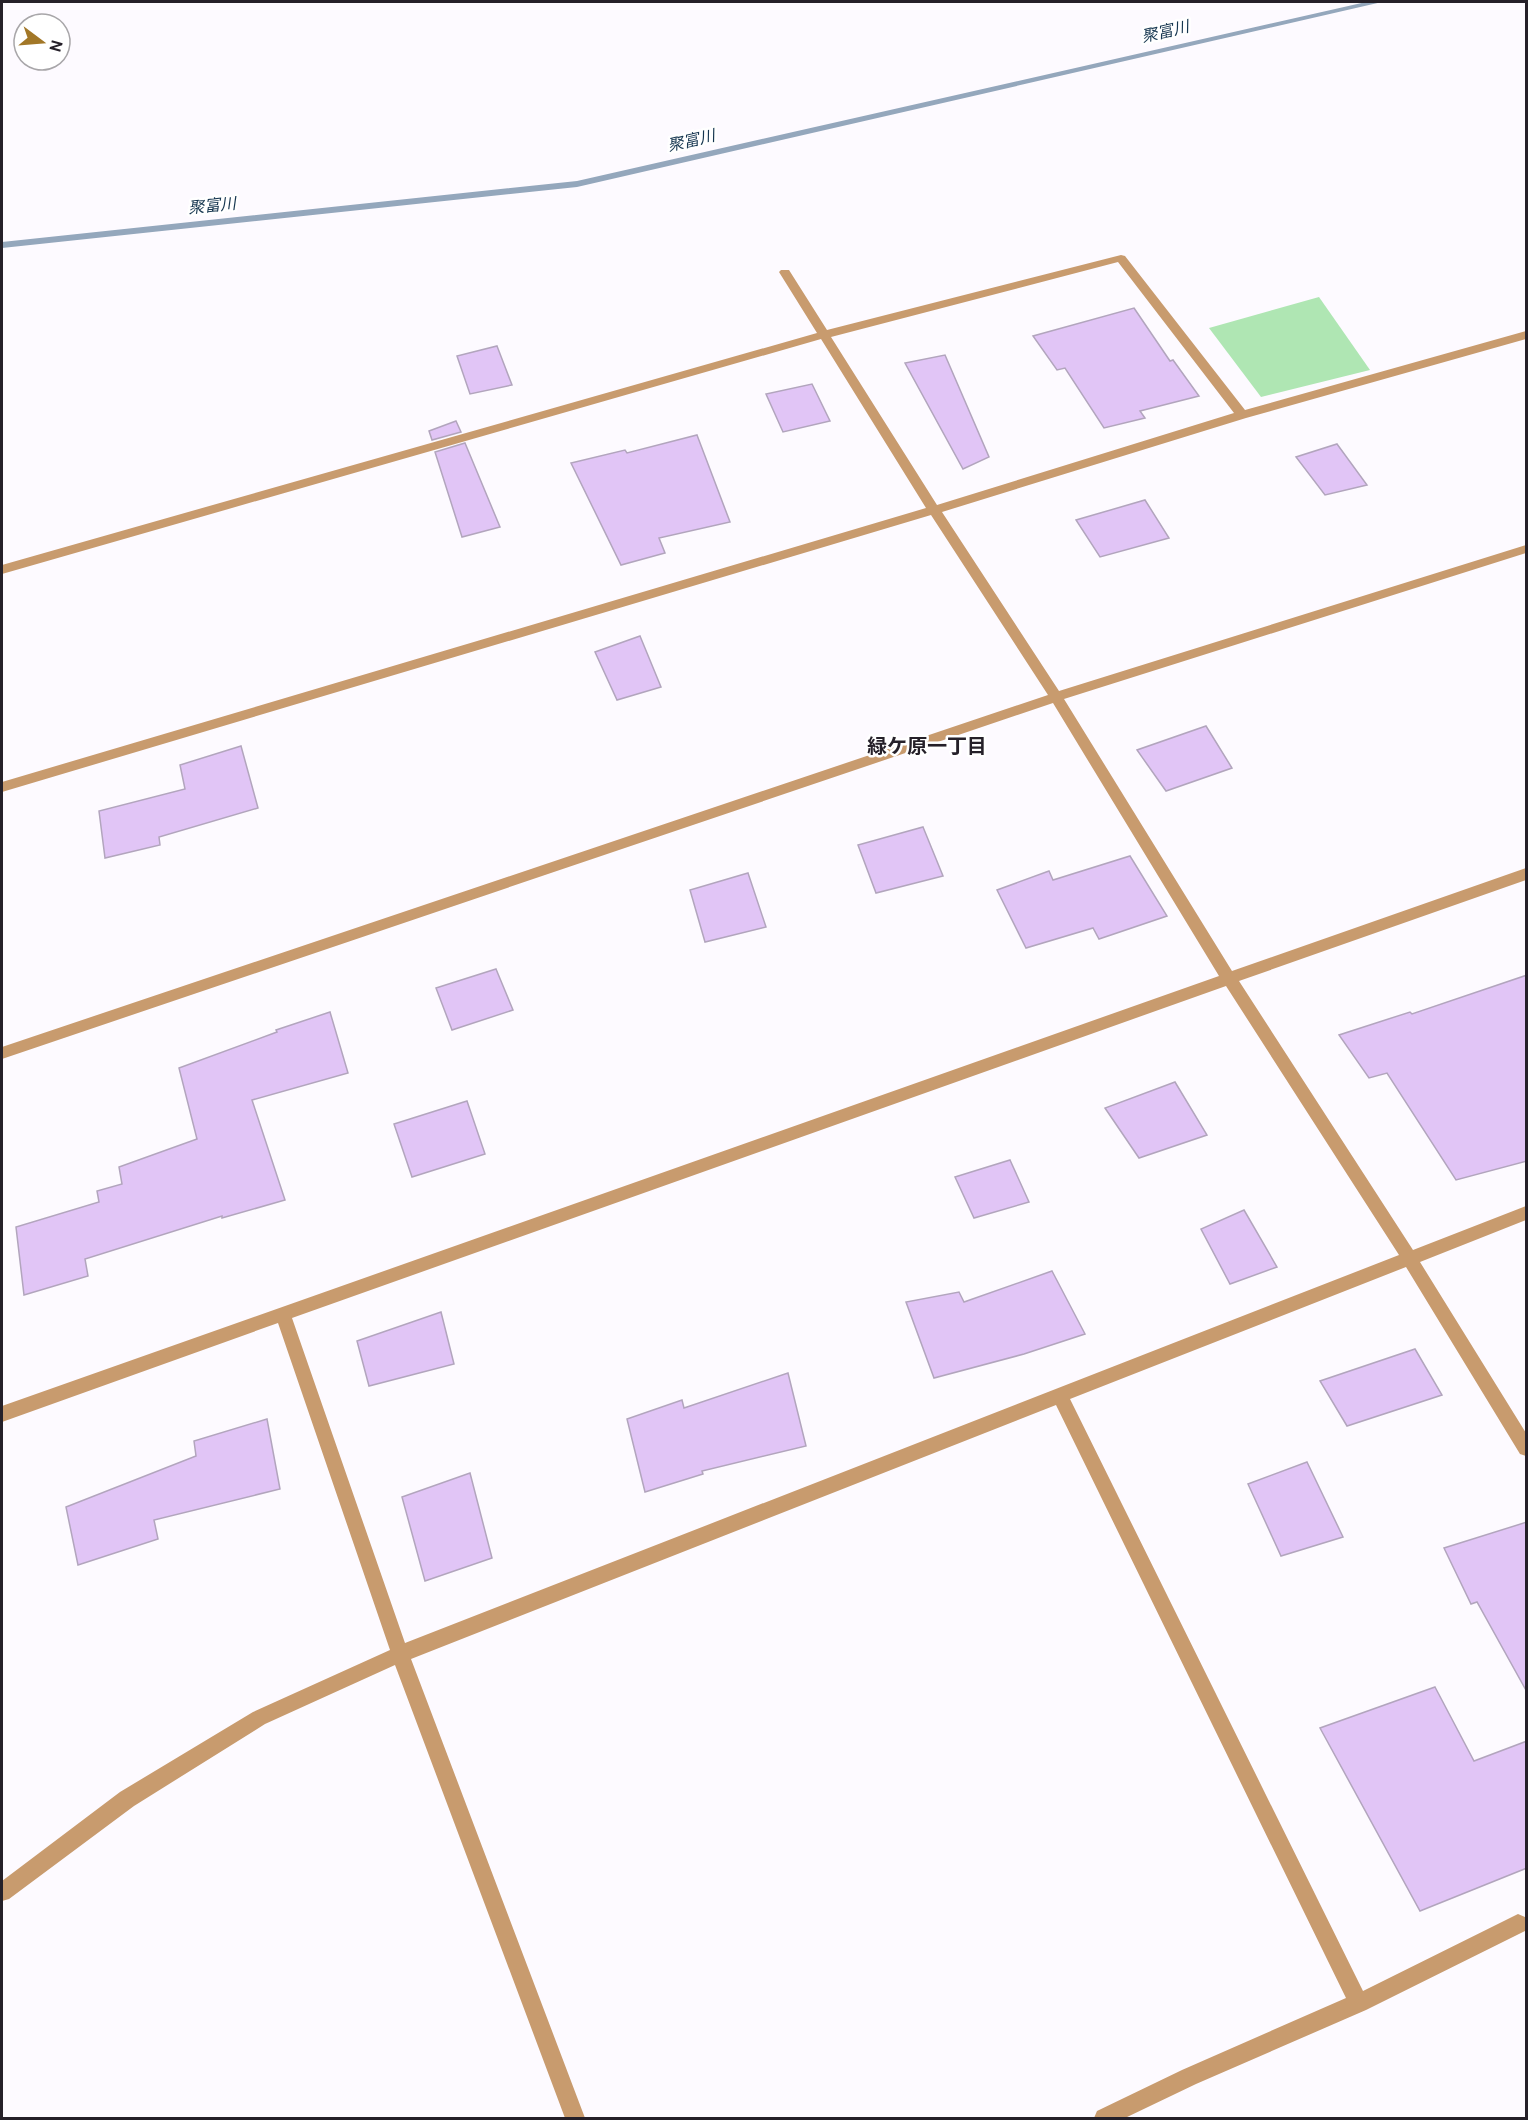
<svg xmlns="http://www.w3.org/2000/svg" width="1528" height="2120" viewBox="0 0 1528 2120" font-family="Cabin,'Noto Sans JP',sans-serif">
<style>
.green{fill:#afe6b3}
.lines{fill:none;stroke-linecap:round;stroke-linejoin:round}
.stream{fill:#94a7bc;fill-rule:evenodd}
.building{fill:#e1c5f6;stroke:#b2a5bd;stroke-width:1.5}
.street{fill:#c89b6e;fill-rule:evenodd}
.labels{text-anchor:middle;stroke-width:5;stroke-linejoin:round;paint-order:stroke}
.far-water-label{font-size:16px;font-style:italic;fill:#15354f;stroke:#fff}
.neighbourhood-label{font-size:20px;font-weight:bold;fill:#252029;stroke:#fff}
</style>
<rect width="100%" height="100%" fill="#fdfaff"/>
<path class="green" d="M1319 297 1370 370 1261 397 1209 328Z"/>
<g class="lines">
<path class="stream" d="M1366 2H1382L577 187 2 248V242L577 181Z"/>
</g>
<g class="building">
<path d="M1134 308 1170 361 1173 360 1199 396 1140 411 1145 418 1104 428 1065 368 1057 370 1033 336Z"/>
<path d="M497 346 512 385 470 394 457 356Z"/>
<path d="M945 355 989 457 963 469 905 363Z"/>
<path d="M812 384 830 421 783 432 766 394Z"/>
<path d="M456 421 461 432 432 440 429 431Z"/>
<path d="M697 435 730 522 659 538 665 553 621 565 571 463 625 450 627 453Z"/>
<path d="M465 443 500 527 462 537 435 452Z"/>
<path d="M1337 444 1367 485 1325 495 1296 457Z"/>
<path d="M1145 500 1169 538 1100 557 1076 520Z"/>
<path d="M640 636 661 687 617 700 595 652Z"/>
<path d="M1206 726 1232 768 1166 791 1137 750Z"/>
<path d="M241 746 258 808 159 837 160 845 105 858 99 811 185 789 180 765Z"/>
<path d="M923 827 943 876 876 893 858 845Z"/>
<path d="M1130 856 1167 916 1099 939 1093 928 1026 948 997 890 1049 871 1053 880Z"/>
<path d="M748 873 766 927 705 942 690 890Z"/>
<path d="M496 969 513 1010 452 1030 436 988Z"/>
<path d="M1527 975V1161L1456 1180 1387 1073 1369 1078 1339 1035 1410 1012 1412 1014Z"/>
<path d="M330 1012 348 1073 252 1100 285 1200 222 1218V1216L85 1259 88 1276 24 1295 16 1227 99 1202 97 1191 122 1184 119 1167 197 1139 179 1068 277 1032 276 1030Z"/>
<path d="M1175 1082 1207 1135 1139 1158 1105 1108Z"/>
<path d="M467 1101 485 1154 412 1177 394 1124Z"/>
<path d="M1010 1160 1029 1202 974 1218 955 1177Z"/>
<path d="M1244 1210 1277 1267 1230 1284 1201 1229Z"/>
<path d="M1052 1271 1085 1334 1024 1354 934 1378 906 1302 959 1292 964 1302Z"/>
<path d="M441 1312 454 1364 369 1386 357 1341Z"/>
<path d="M1415 1349 1442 1395 1347 1426 1320 1381Z"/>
<path d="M788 1373 806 1446 702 1471 703 1474 645 1492 627 1419 682 1400 684 1408Z"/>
<path d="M267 1419 280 1489 154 1520 158 1539 78 1565 66 1507 196 1456 194 1441Z"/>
<path d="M1307 1462 1343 1537 1281 1556 1248 1484Z"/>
<path d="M470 1473 492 1558 425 1581 402 1497Z"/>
<path d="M1527 1522V1692L1477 1602 1471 1604 1444 1548Z"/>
<path d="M1435 1687 1474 1761 1527 1741V1868L1420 1911 1320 1728Z"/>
</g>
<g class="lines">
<path class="street" d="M1121 255 1125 256 1245 410 1526 331V339L1246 418 942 512 1059 691 1526 545V553L1064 699 1232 971 1526 868V880L1239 981 1413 1250 1526 1206V1220L1420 1262 1526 1433V1456L1520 1454 1406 1267 1070 1399 1363 1991 1518 1914 1525 1917V1931L1366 2010 1196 2084 1125 2118H1094L1097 2111 1182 2070 1346 1998 1056 1405 411 1659 585 2118H565L395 1665 265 1724 134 1806 9 1899 2 1901V1881L120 1792 253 1712 390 1650 278 1323 2 1422V1406L1219 976 1053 703 2 1059V1047L1048 695 931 515 2 792V782L926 508 821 339 2 574V565L817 333 779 272 781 270H789L827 330ZM1118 262 1234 413 937 505 831 337ZM1226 986 1399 1255 405 1643 292 1318Z"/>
</g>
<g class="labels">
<g class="far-water-label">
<text transform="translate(1165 31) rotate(-13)" y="6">聚富川</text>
<text transform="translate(691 140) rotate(-13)" y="6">聚富川</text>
<text transform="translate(212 205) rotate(-6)" y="6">聚富川</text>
</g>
<g class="neighbourhood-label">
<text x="927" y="753">緑ケ原一丁目</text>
</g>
</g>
<rect width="1528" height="2120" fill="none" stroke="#252029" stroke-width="6"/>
<g transform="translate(42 42) rotate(106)"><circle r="28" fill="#ffffff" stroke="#a8a6a9" stroke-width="1.5"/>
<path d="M0-4.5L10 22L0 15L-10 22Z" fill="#a27727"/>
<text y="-9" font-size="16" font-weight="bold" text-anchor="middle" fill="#252029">N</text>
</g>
</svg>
